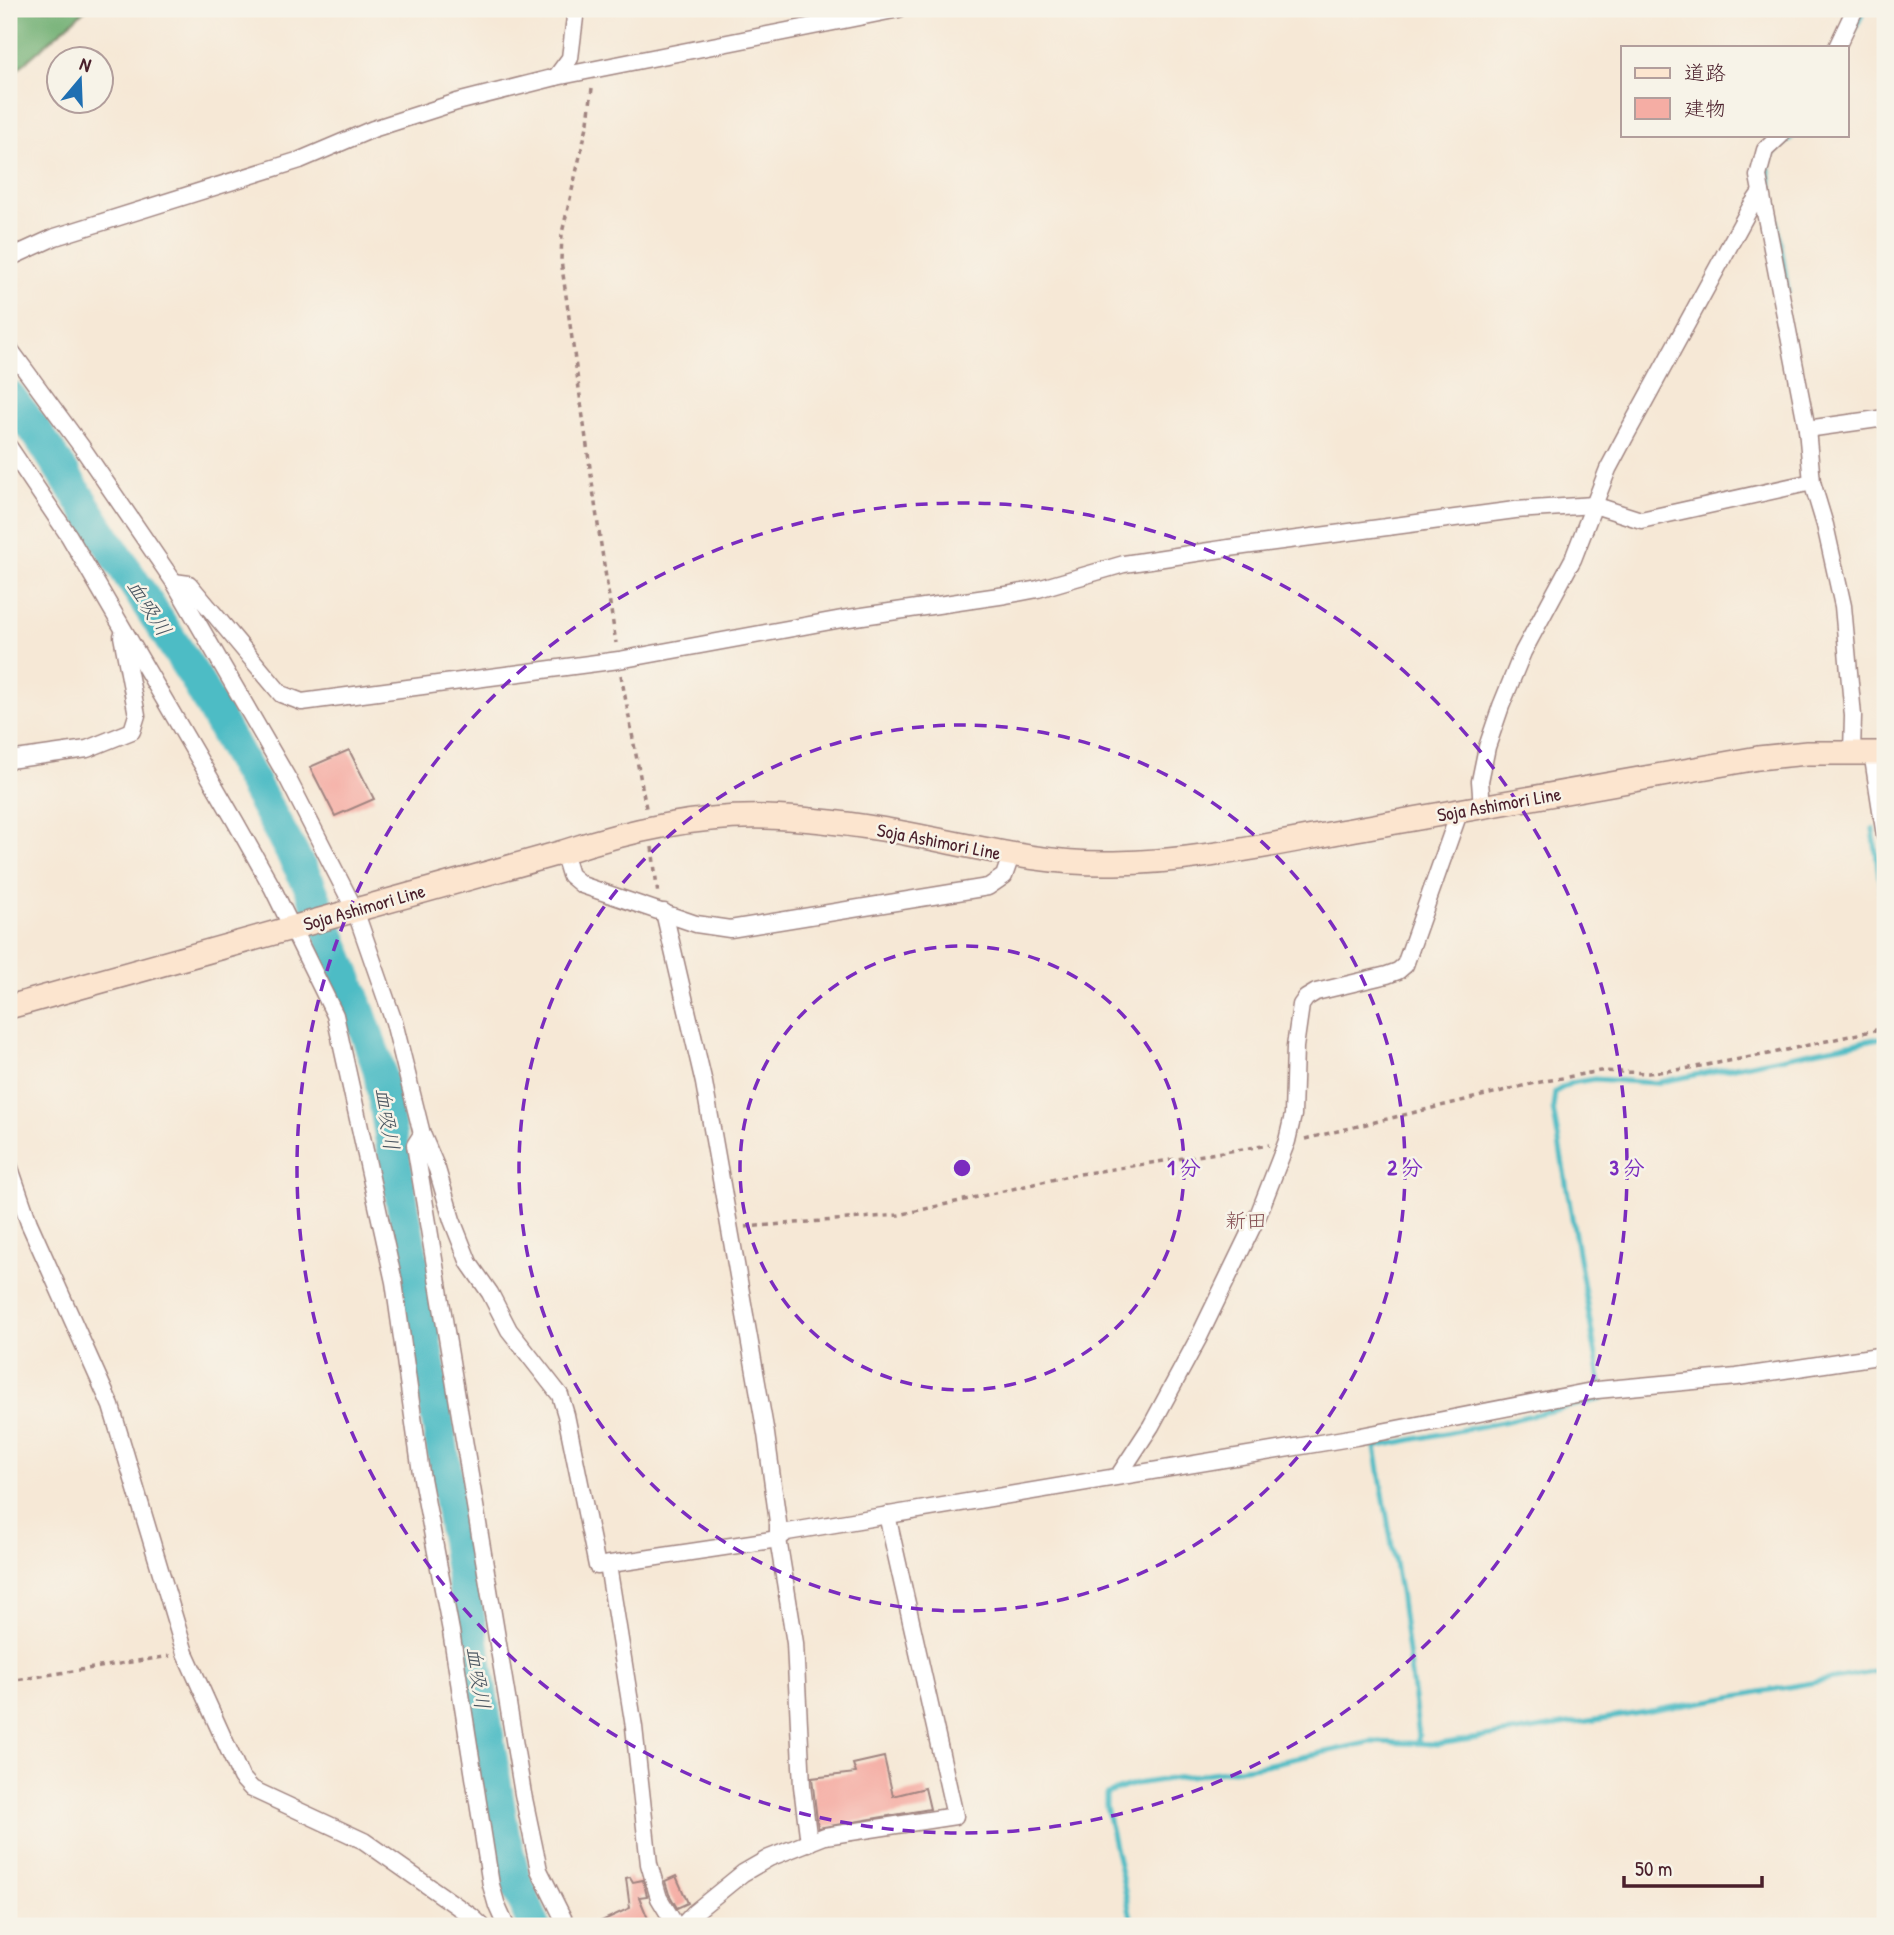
<svg xmlns="http://www.w3.org/2000/svg" width="1894" height="1935" viewBox="0 0 1894 1935" font-family="'Patrick Hand','Klee One',sans-serif">
<style>
.forest{fill:#6faf72;stroke:#5c674e;stroke-width:2}
.lines{fill:none;stroke-linecap:round;stroke-linejoin:round}
.stream{stroke:#4ebcc5;stroke-width:5}
.river{stroke:#4ebcc5;stroke-width:33}
.building{fill:#f5ada4}
.minor-casing{stroke:#a08480;stroke-width:19}
.secondary-casing{stroke:#a08480;stroke-width:26}
.path{stroke:#a08480;stroke-width:3.5;stroke-dasharray:5 5;stroke-linecap:butt}
.minor{stroke:#fff;stroke-width:16}
.secondary{stroke:#fce5cf;stroke-width:23}
.ring{fill:none;stroke:#7b2cbf;stroke-width:3.5;stroke-dasharray:12 9}
.labels{text-anchor:middle;stroke-width:5;stroke-linejoin:round;paint-order:stroke}
.street-label{font-size:19px;fill:#4a1f2b;stroke:#f7f3e8}
.water-label{font-size:21px;font-style:italic;fill:#4b5661;stroke:#f7f3e8}
.neighbourhood-label{font-size:21px;fill:#865155;stroke:#f7f3e8}
.centre{fill:#7b2cbf;stroke:#f7f3e8;stroke-width:3.5}
.ring-label{font-size:21px;text-anchor:middle;font-weight:bold;fill:#7b2cbf;stroke:#f7f3e8;stroke-width:5;stroke-linejoin:round;paint-order:stroke}
</style>
<rect width="100%" height="100%" fill="#f7f3e8"/>
<filter id="ink" filterUnits="userSpaceOnUse"><feTurbulence type="fractalNoise" baseFrequency=".0143" numOctaves="2"/><feDisplacementMap in="SourceGraphic" scale="14" xChannelSelector="R" yChannelSelector="G"/><feConvolveMatrix kernelMatrix="1 2 1 2 8 2 1 2 1" color-interpolation-filters="sRGB"/></filter>
<filter id="wash" filterUnits="userSpaceOnUse"><feTurbulence type="fractalNoise" baseFrequency=".00686" numOctaves="4" result="noise"/><feDisplacementMap in="SourceGraphic" scale="28" xChannelSelector="R" yChannelSelector="G"/><feGaussianBlur stdDeviation="1.57" result="paint"/><feColorMatrix in="noise" values="0 0 0 0 0 0 0 0 0 0 0 0 0 0 0 0 0 1.4 0 .05"/><feComposite in="paint" operator="in"/></filter>
<g filter="url(#wash)">
<rect width="100%" height="100%" fill="#f6e8d6"/>
<path class="forest" d="M9 9H86L11 75 9 74Z"/>
<g class="lines">
<g class="stream">
<path d="M1846 47 1865 9"/>
<path d="M1788 291 1768 165 1772 154 1794 135"/>
<path d="M1873 829 1885 921"/>
<path d="M1601 1385 1553 1108 1555 1092 1571 1083 1594 1079 1655 1083 1885 1037"/>
<path d="M1417 1743 1419 1736 1400 1592 1375 1447 1502 1422 1602 1399V1395"/>
<path d="M1133 1926 1106 1807V1794L1135 1784 1265 1765 1371 1742 1439 1744 1634 1714 1885 1670"/>
</g>
<path class="river" d="M9 396 38 434 196 679 309 884 352 992 379 1069 412 1259 503 1833 514 1876 534 1926"/>
</g>
<g id="blocks">
<g class="building">
<path d="M349 750 374 799 335 816 310 767Z"/>
<path d="M884 1757 893 1796 925 1788 930 1809 818 1828 812 1778 856 1773 853 1764Z"/>
<path d="M676 1876 688 1903 677 1908 669 1894 665 1881Z"/>
<path d="M630 1877 633 1882 643 1880 647 1896 639 1897 651 1926H591L630 1908 626 1878Z"/>
</g>
</g>
</g>
<g filter="url(#ink)">
<use href="#blocks" fill-opacity="0" stroke="#a08480" stroke-width="2"/>
<g class="lines">
<g class="minor-casing">
<g id="minor">
<path d="M1837 47 1855 9"/>
<path d="M556 77 570 58 576 9"/>
<path d="M1781 135 1765 150 1758 176 1807 429 1812 482 1825 525 1843 606 1853 716 1852 752"/>
<path d="M9 258 55 237 300 160 373 129 457 102 556 77 899 9"/>
<path d="M9 348 81 446 174 582 288 779 355 910 394 1022 422 1134 437 1169 452 1220 469 1263 490 1293 509 1330 560 1395 566 1415 597 1566 778 1539 787 1532 1356 1437 1597 1390 1737 1377 1885 1355"/>
<path d="M1807 429 1885 418"/>
<path d="M9 447 69 536 235 821 272 887 335 1015 394 1282 421 1473 451 1631 491 1885 497 1906 506 1926"/>
<path d="M174 582 189 584 281 694 302 702 619 660 842 619 1006 595 1038 589 1124 564 1229 548 1515 510 1594 505 1641 520 1812 482"/>
<path d="M1872 752 1885 836"/>
<path d="M9 760 87 749 132 731 137 715 122 636"/>
<path d="M1482 807 1480 781 1487 747 1501 706 1523 652 1573 559 1608 469 1625 437 1750 208 1761 192"/>
<path d="M563 852 570 875 582 885 696 924 730 929 988 887 1004 876 1011 856"/>
<path d="M664 912 704 1083 766 1434 778 1522V1539L795 1643 802 1786 809 1843"/>
<path d="M422 1134 415 1145 523 1794 539 1870 567 1926"/>
<path d="M9 1165 29 1223 111 1406 185 1653 241 1777 252 1789 364 1841 471 1916 482 1926"/>
<path d="M1119 1475 1151 1426 1198 1339 1259 1213 1287 1141 1293 1115 1295 1047 1301 1005 1306 998 1316 992 1387 975 1398 971 1405 965 1460 810"/>
<path d="M608 1565 634 1727 649 1864 659 1898 676 1926"/>
<path d="M682 1926 695 1912 743 1873 769 1858 825 1836 955 1816 887 1515"/>
</g>
</g>
<g class="secondary-casing">
<path id="secondary" d="M9 1007 563 852C627 831 698 815 766 817 804 818 843 823 881 829 960 842 1034 865 1115 863 1200 862 1285 841 1368 827 1498 804 1628 781 1758 758L1807 753H1885"/>
</g>
<g class="path">
<path d="M592 88 588 122 562 233 561 260 599 532 616 643"/>
<path d="M621 675 646 808"/>
<path d="M652 847 658 895"/>
<path d="M1305 1139 1535 1083 1600 1071 1648 1073 1684 1069 1768 1054 1885 1028"/>
<path d="M745 1227 899 1215 1073 1175 1269 1145"/>
<path d="M9 1681 170 1656"/>
</g>
<use href="#minor" class="minor"/>
<use href="#secondary" class="secondary"/>
</g>
</g>
<g class="ring">
<circle cx="962" cy="1168" r="222"/>
<circle cx="962" cy="1168" r="443"/>
<circle cx="962" cy="1168" r="665"/>
</g>
<g class="labels">
<g class="street-label">
<text transform="translate(1499 804) rotate(-10)" y="7">Soja Ashimori Line</text>
<text transform="translate(939 841) rotate(11)" y="7">Soja Ashimori Line</text>
<text transform="translate(364 907) rotate(-16)" y="7">Soja Ashimori Line</text>
</g>
<g class="water-label">
<text transform="translate(149 608) rotate(57)" y="7">血吸川</text>
<text transform="translate(387 1119) rotate(81)" y="7">血吸川</text>
<text transform="translate(478 1678) rotate(81)" y="7">血吸川</text>
</g>
<g class="neighbourhood-label">
<text x="1246" y="1228">新田</text>
</g>
</g>
<circle cx="962" cy="1168" r="10" class="centre"/>
<g class="ring-label">
<text x="1184" y="1175">1 分</text>
<text x="1405" y="1175">2 分</text>
<text x="1627" y="1175">3 分</text>
</g>
<rect width="1894" height="1935" fill="none" stroke="#f7f3e8" stroke-width="35"/>
<rect x="1621" y="46" width="228" height="91" fill="#f7f3e8" stroke="#b29e9c" stroke-width="2"/>
<rect x="1635" y="68" width="35" height="10" fill="#fce5cf" stroke="#b29e9c" stroke-width="2"/>
<text x="1684" y="80" font-size="21" fill="#4a1f2b">道路</text>
<rect x="1635" y="98" width="35" height="21" fill="#f5ada4" stroke="#b29e9c" stroke-width="2"/>
<text x="1684" y="116" font-size="21" fill="#4a1f2b">建物</text>
<g transform="translate(80 80) rotate(19)"><circle r="33" fill="#f7f3e8" stroke="#b29e9c" stroke-width="2"/>
<path d="M0-5L12 26L0 18L-12 26Z" fill="#1f6fb2"/>
<text y="-10" font-size="19" font-weight="bold" text-anchor="middle" fill="#4a1f2b">N</text>
</g>
<path d="M1624 1876v10h138v-10" fill="none" stroke="#4a1f2b" stroke-width="3.5"/>
<text x="1635" y="1876" font-size="21" fill="#4a1f2b" stroke="#f7f3e8" stroke-width="5" paint-order="stroke">50 m</text>
</svg>
